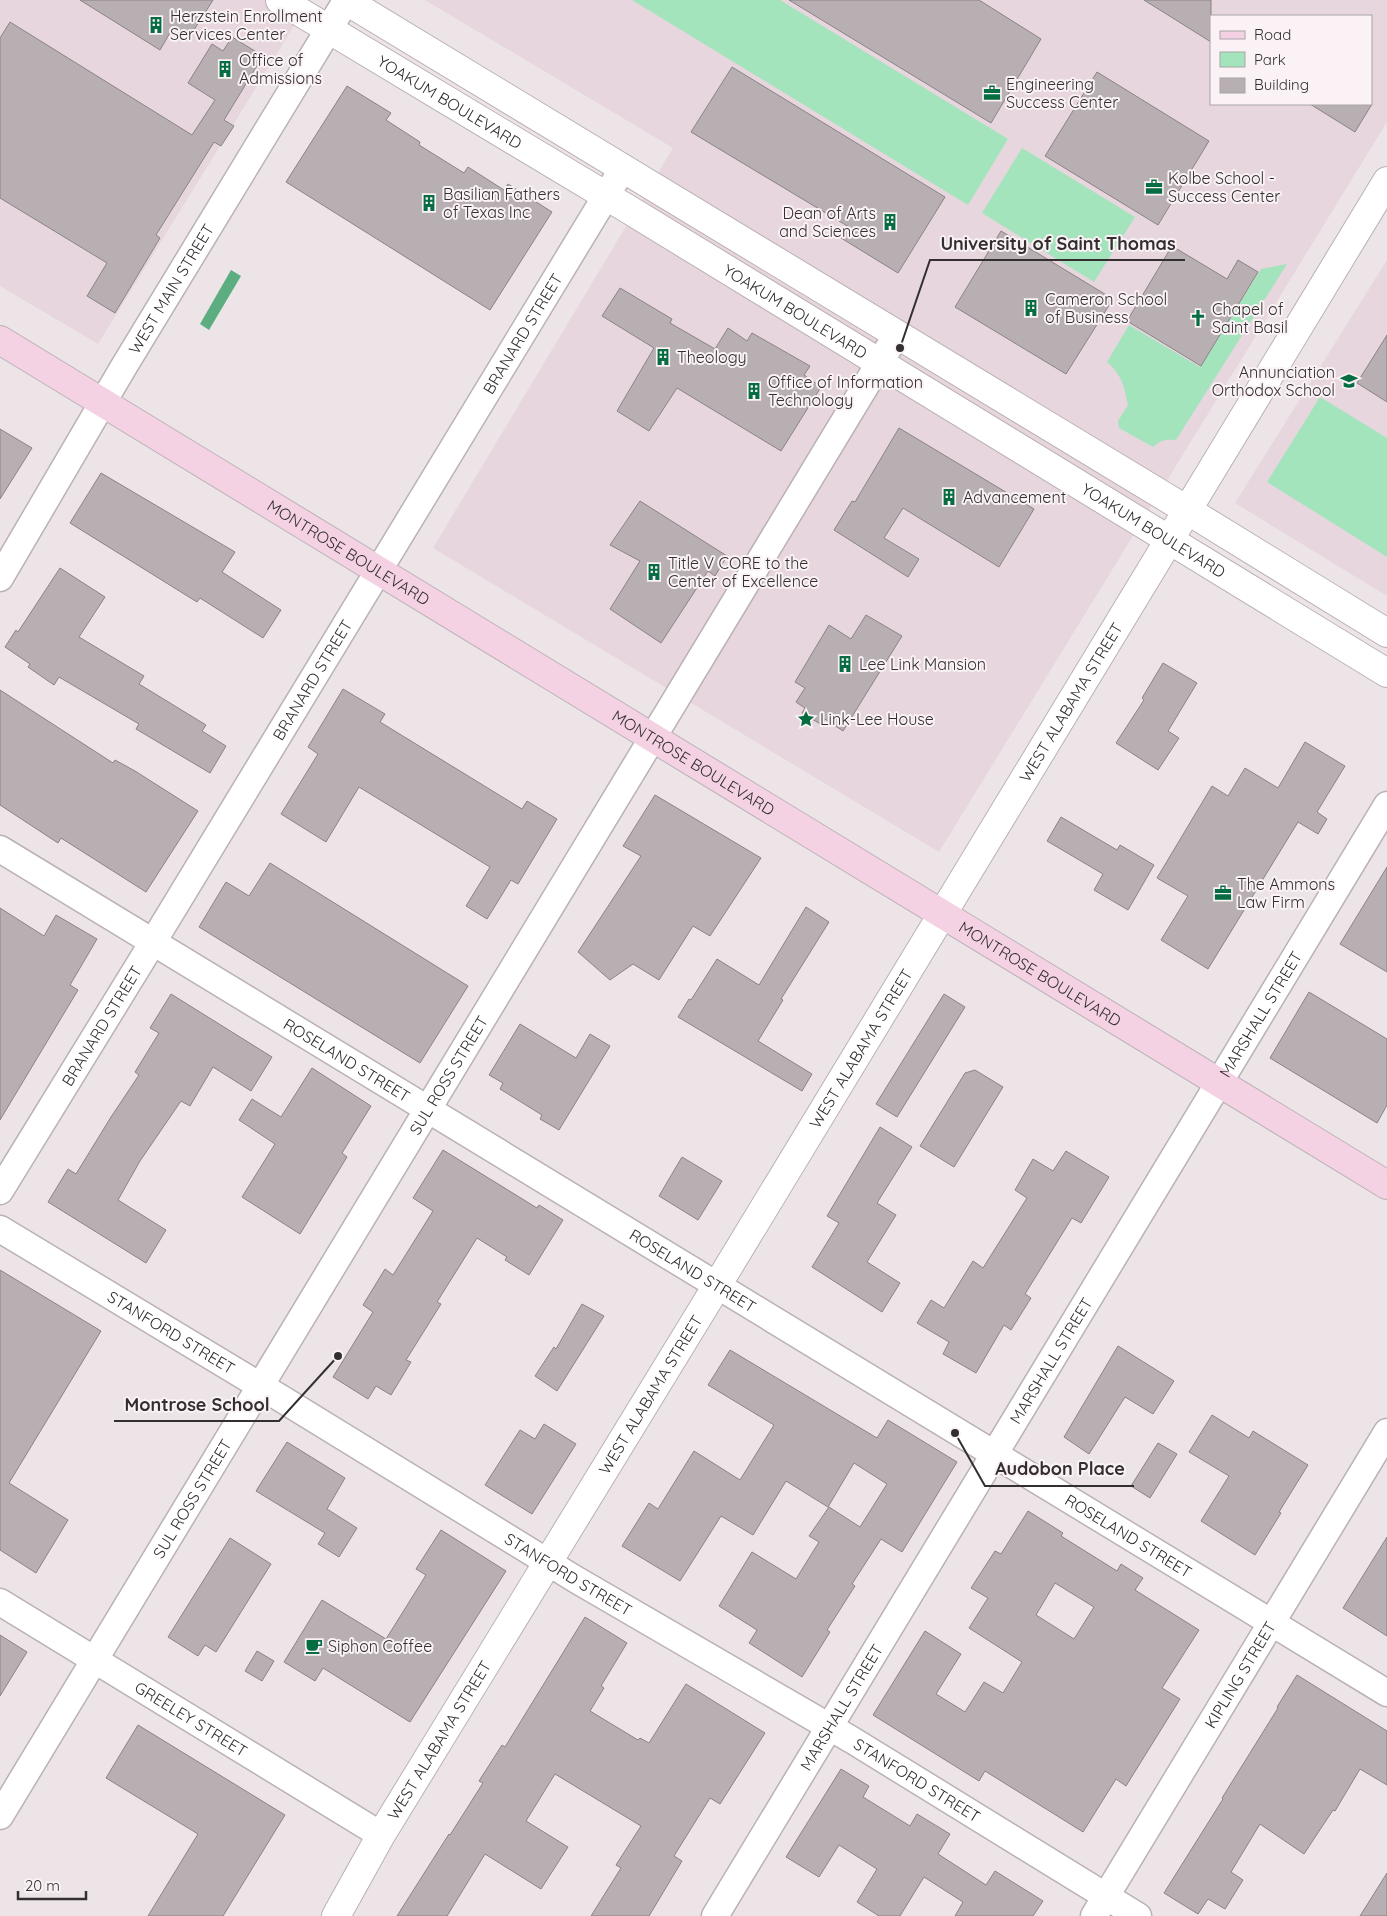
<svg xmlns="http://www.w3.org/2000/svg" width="1387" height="1916" viewBox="0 0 1387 1916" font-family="Quicksand,sans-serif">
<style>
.built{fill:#e7d6dd;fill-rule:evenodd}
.green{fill:#a3e4bd}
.water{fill:#5cae81}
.building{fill:#b8afb3;stroke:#8b8386;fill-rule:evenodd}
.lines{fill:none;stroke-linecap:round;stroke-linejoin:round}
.minor-casing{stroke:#bab1b5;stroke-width:29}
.tertiary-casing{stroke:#bab1b5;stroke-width:30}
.secondary-casing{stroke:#bab1b5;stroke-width:30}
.minor{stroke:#fff;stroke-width:26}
.tertiary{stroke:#fff;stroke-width:28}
.secondary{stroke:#f4d2e3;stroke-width:28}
.labels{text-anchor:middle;stroke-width:4;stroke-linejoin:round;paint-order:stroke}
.poi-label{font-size:16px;fill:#332f31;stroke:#faf2f5;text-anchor:start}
.street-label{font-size:16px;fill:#332f31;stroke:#faf2f5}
.leader{fill:none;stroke:#332f31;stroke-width:2}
.callout-dot{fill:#332f31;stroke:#faf2f5;stroke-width:2}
.callout-label{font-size:18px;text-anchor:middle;font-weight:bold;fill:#332f31;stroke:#faf2f5;stroke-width:4;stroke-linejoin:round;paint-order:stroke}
</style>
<rect width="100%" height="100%" fill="#ede4e8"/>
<g class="built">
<path d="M0 0H310L98 344 0 286Z"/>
<path d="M425 0H1387V122L939 852 433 548 673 148ZM1211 16H1371V104H1211Z"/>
<path d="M1387 260V596L1235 503Z"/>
</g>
<g class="green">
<path d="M632 0H780L1008 139 968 205Z"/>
<path d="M1022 148 1135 217 1094 282 982 213Z"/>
<path d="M1287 264 1176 440C1167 439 1160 440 1153 447L1119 428 1118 421 1128 405C1124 386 1122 375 1107 362L1129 325 1200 367 1261 269Z"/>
<path d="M1320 397 1387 438V557L1267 482Z"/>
</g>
<path class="water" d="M231 270 241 276 209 330 200 324Z"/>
<g class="building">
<path d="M80 0H213L187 41 171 31 160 50Z"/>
<path d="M789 0H979L1041 39 991 123Z"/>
<path d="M1144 0H1211V42Z"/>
<path d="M10 22 192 135 215 100 188 83 212 44 223 51 232 37 263 56 224 120 234 126 221 146 214 142 156 235 160 238 115 313 87 296 107 263 0 198V38Z"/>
<path d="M732 67 945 197 898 273 841 238 849 227 691 132Z"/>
<path d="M1097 72 1209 141 1158 225 1045 156Z"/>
<path d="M347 86 391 113 386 120 420 142 419 145 464 173 468 167 504 190 508 184 552 212 490 310 286 182Z"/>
<path d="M1310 104H1372L1355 132Z"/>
<path d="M1001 231 1113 299 1066 374 955 307Z"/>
<path d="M1172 246 1227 279 1238 260 1258 272 1201 366 1127 321Z"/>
<path d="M620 288 672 319 670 323 715 349 728 328 747 341 752 333 810 366 804 375 821 387 781 451 677 388 649 431 617 411 654 348 602 316Z"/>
<path d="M1387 335V402L1357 383Z"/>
<path d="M899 428 1034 509 999 567 903 508 884 538 919 559 908 577 834 530 852 501 855 502Z"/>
<path d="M0 429 32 448 0 499Z"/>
<path d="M101 473 235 552 222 572 281 610 263 638 200 598 197 602 70 523Z"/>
<path d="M640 501 727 556 715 576 708 571 661 643 610 609 640 561 610 545Z"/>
<path d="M60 568 105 597 79 637 144 676 139 684 206 725 202 731 226 746 210 773 136 729 139 724 59 677 54 685 28 667 30 664 5 647 16 630 18 632Z"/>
<path d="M866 615 902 636 843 731 825 719 822 725 802 713 805 708 796 702 805 688 795 682 829 625 851 639Z"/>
<path d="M1163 663 1197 683 1168 731 1179 738 1158 770 1116 743 1144 700 1142 698Z"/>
<path d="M343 689 385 714 380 722 522 809 527 801 557 819 518 884 511 880 487 919 466 906 490 867 359 787 326 842 281 814 318 754 308 747Z"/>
<path d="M0 690 113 763 115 760 135 771 198 811 146 892 61 838 58 843 0 805Z"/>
<path d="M1305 742 1345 766 1317 812 1327 819 1318 834 1298 822 1208 969 1161 940 1188 896 1157 878 1212 786 1228 796 1245 768 1278 788Z"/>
<path d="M655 795 761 858 710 936 693 926 659 980 633 964 610 980 578 952 641 856 623 846Z"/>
<path d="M1061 817 1117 850 1120 845 1154 865 1128 910 1094 890 1103 874 1047 841Z"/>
<path d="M270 863 468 986 420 1063 199 927 226 882 249 896Z"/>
<path d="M1387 867V972L1340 944Z"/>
<path d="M806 907 829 922 781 999 783 1000 758 1041 812 1074 802 1091 678 1017 689 999 691 1000 717 959 759 985Z"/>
<path d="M0 908 44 936 56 915 97 939 70 985 78 990 0 1120Z"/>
<path d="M1309 992 1387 1039V1105L1377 1123 1270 1058Z"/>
<path d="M171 994 272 1057 251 1091 213 1067 190 1106 181 1101 140 1161 118 1200 166 1230 146 1263 48 1202 68 1169 76 1174 111 1117 139 1075 135 1072 159 1033 150 1028Z"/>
<path d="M944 994 965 1007 897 1117 876 1104Z"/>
<path d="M520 1024 576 1058 590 1034 610 1046 559 1130 540 1119 542 1115 500 1089 503 1083 489 1075Z"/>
<path d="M312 1068 371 1106 342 1153 347 1157 300 1234 242 1197 275 1144 239 1120 252 1099 281 1117Z"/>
<path d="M975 1070 1003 1087 954 1167 920 1146 965 1073Z"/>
<path d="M880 1127 912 1147 877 1203 896 1215 867 1262 900 1283 882 1312 812 1267 839 1223 827 1216Z"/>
<path d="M443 1150 537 1208 539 1205 563 1220 529 1275 505 1260 507 1257 477 1238 437 1302 441 1304 406 1360 411 1362 391 1395 376 1386 368 1399 333 1377 373 1312 363 1305 385 1269 393 1275 433 1211 413 1198Z"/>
<path d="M1066 1151 1109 1177 1081 1223 1072 1218 1025 1294 1031 1298 1011 1330 1004 1325 976 1373 943 1354 949 1342 917 1323 931 1300 944 1308 973 1261 983 1268 1027 1198 1015 1190 1033 1159 1053 1171Z"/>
<path d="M682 1157 722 1181 698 1220 659 1196Z"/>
<path d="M0 1270 101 1331 9 1483 68 1520 36 1573 0 1550Z"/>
<path d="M582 1304 604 1316 557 1391 535 1376 554 1347 556 1349Z"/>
<path d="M1118 1346 1174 1381 1153 1414 1125 1397 1089 1454 1064 1437Z"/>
<path d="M730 1350 877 1438 888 1420 957 1462 902 1552 881 1539 852 1584 855 1586 827 1630 830 1632 802 1677 749 1643 757 1630 719 1606 752 1552 796 1579 819 1542 809 1536 829 1507 860 1527 887 1484 854 1463 828 1507 786 1481 753 1535 721 1516 680 1581 622 1546 649 1503 658 1509 694 1451 740 1480 774 1425 708 1385Z"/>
<path d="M1212 1415 1249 1438 1253 1431 1308 1465 1279 1512 1281 1513 1255 1555 1201 1521 1229 1476 1189 1452Z"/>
<path d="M544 1424 576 1444 532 1514 485 1485 520 1430 535 1439Z"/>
<path d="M287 1442 345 1478 327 1509 357 1528 339 1557 318 1544 325 1533 256 1491Z"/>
<path d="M1158 1443 1177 1454 1150 1498 1131 1486Z"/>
<path d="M1028 1511 1063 1533 1061 1536 1117 1571 1121 1564 1143 1578 1135 1590 1199 1630 1162 1688 1180 1699 1126 1786 1116 1779 1083 1832 985 1771 979 1781 873 1715 925 1631 961 1654 936 1694 965 1712 984 1682 1003 1693 1022 1662 969 1628 988 1598 971 1588 995 1551 1001 1554ZM1055 1583 1094 1607 1074 1639 1036 1615Z"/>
<path d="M441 1530 506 1571 410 1722 323 1668 315 1681 284 1662 322 1600 386 1639 426 1575 416 1569Z"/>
<path d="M1387 1537V1636L1343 1608Z"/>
<path d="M230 1538 271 1564 216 1652 205 1645 198 1656 168 1637Z"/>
<path d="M585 1617 627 1643 601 1686 604 1688 590 1711 638 1740 640 1738 649 1743 686 1684 765 1733 720 1804 710 1798 674 1856 682 1861 649 1916H591L621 1868 616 1865 641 1826 555 1774 526 1821 568 1847 541 1889 485 1854 447 1916H397L449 1834 450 1835 483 1783 479 1781 502 1745 505 1747Z"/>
<path d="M0 1635 27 1652 0 1696Z"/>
<path d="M257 1651 274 1661 262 1681 245 1671Z"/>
<path d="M1297 1675 1387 1731V1785L1360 1769 1335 1811 1333 1810 1304 1854 1260 1824 1231 1872 1243 1880 1225 1909 1208 1899 1198 1914 1164 1893 1223 1799 1222 1798 1278 1708 1277 1707Z"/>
<path d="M138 1725 285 1815 223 1916H148L198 1834 106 1778Z"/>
<path d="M841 1769 869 1786 863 1797 910 1826 917 1814 950 1834 938 1854 986 1885 995 1871 1043 1901 1033 1916H955L963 1902 924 1877 900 1916H879L857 1902 877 1869 839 1845 819 1877 786 1857Z"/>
<path d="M1387 1873V1916H1360Z"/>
</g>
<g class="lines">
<g class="minor-casing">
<g id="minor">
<path id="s1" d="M0 578 123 368 346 1"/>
<path id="s2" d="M0 849 1387 1693"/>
<path id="s3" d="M0 1191 153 942 623 168"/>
<path id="s4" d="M0 1229 282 1399 575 1579 852 1740 1138 1916"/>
<path id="s5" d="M0 1602 381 1835"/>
<path id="s6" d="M0 1816 897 334"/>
<path id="s7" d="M715 1916 1387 805"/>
<path id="s8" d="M1094 1916 1387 1432"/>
</g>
</g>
<g class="tertiary-casing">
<g id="tertiary">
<path id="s9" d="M280 0 628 209 1387 673"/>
<path d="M345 0 1187 510 1387 633"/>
<path id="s10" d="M336 1916 381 1835 704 1307 1387 181"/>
</g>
</g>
<g class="secondary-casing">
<g id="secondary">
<path id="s11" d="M0 340 1387 1185"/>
</g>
</g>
<use href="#minor" class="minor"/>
<use href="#tertiary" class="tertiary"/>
<use href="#secondary" class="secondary"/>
</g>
<defs>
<g id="building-bare" transform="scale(1.35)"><path d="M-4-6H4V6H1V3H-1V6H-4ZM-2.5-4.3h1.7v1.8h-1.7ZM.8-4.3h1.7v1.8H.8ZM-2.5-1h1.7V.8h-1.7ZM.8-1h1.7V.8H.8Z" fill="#066d43" stroke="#faf2f5" stroke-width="2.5" paint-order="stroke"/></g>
<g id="office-bare" transform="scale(1.35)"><path d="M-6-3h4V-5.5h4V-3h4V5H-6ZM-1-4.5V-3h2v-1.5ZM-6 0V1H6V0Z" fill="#066d43" stroke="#faf2f5" stroke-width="2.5" paint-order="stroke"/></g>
<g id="church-bare" transform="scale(1.35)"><path d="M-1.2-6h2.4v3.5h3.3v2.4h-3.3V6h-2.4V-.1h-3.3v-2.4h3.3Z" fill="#066d43" stroke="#faf2f5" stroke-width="2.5" paint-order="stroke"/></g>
<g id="school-bare" transform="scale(1.35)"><path d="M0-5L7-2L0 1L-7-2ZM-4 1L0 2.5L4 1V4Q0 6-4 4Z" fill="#066d43" stroke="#faf2f5" stroke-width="2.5" paint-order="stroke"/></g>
<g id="sight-bare" transform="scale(1.35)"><path d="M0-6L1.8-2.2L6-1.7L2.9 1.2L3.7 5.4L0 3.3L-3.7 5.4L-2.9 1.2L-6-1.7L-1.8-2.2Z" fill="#066d43" stroke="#faf2f5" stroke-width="2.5" paint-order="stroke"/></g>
<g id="cafe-bare" transform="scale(1.35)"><path d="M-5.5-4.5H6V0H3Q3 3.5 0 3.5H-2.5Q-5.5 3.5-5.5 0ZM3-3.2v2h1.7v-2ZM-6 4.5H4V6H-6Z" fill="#066d43" stroke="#faf2f5" stroke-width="2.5" paint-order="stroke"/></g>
</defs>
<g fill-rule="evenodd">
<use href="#building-bare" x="156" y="25"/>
<use href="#building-bare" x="225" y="69"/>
<use href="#office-bare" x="992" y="93"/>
<use href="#office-bare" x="1154" y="187"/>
<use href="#building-bare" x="429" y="203"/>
<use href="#building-bare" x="890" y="222"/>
<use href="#building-bare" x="1031" y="308"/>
<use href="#church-bare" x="1198" y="318"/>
<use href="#building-bare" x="663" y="357"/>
<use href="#school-bare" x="1349" y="381"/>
<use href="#building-bare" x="754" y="391"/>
<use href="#building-bare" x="949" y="497"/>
<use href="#building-bare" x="654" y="572"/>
<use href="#building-bare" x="845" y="664"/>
<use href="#sight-bare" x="806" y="719"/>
<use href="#office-bare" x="1223" y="893"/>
<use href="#cafe-bare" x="314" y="1646"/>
</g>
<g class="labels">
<g class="poi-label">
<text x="170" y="22">Herzstein Enrollment<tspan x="170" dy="18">Services Center</tspan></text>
<text x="239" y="66">Office of<tspan x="239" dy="18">Admissions</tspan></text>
<text x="1006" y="90">Engineering<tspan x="1006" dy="18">Success Center</tspan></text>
<text x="1168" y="184">Kolbe School -<tspan x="1168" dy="18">Success Center</tspan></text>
<text x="443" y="200">Basilian Fathers<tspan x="443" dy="18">of Texas Inc</tspan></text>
<text x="876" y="219" text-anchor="end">Dean of Arts<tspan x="876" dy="18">and Sciences</tspan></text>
<text x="1045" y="305">Cameron School<tspan x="1045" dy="18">of Business</tspan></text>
<text x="1212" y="315">Chapel of<tspan x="1212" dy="18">Saint Basil</tspan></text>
<text x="677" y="363">Theology</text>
<text x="1335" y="378" text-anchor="end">Annunciation<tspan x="1335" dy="18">Orthodox School</tspan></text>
<text x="768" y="388">Office of Information<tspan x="768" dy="18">Technology</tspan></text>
<text x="963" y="503">Advancement</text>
<text x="668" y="569">Title V CORE to the<tspan x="668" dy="18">Center of Excellence</tspan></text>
<text x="859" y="670">Lee Link Mansion</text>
<text x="820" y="725">Link-Lee House</text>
<text x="1237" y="890">The Ammons<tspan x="1237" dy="18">Law Firm</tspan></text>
<text x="328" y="1652">Siphon Coffee</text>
</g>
<g class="street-label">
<text dy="6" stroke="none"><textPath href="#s9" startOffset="198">YOAKUM BOULEVARD</textPath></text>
<text dy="6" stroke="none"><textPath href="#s1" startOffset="336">WEST MAIN STREET</textPath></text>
<text dy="6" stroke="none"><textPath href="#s9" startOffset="602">YOAKUM BOULEVARD</textPath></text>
<text dy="6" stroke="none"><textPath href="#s3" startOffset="1004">BRANARD STREET</textPath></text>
<text dy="6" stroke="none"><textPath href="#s9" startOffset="1022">YOAKUM BOULEVARD</textPath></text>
<text dy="6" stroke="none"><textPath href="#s11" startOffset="408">MONTROSE BOULEVARD</textPath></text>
<text dy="6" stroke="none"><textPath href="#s3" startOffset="599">BRANARD STREET</textPath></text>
<text dy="6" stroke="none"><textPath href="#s10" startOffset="1419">WEST ALABAMA STREET</textPath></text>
<text dy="6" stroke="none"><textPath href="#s11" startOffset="812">MONTROSE BOULEVARD</textPath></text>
<text dy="6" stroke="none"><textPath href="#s11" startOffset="1218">MONTROSE BOULEVARD</textPath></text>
<text dy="6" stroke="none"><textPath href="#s7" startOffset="1054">MARSHALL STREET</textPath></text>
<text dy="6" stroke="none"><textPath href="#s3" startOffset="194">BRANARD STREET</textPath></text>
<text dy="6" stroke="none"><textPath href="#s10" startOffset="1014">WEST ALABAMA STREET</textPath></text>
<text dy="6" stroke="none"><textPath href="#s2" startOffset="406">ROSELAND STREET</textPath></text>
<text dy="6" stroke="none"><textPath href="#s6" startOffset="866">SUL ROSS STREET</textPath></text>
<text dy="6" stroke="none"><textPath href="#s2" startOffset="811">ROSELAND STREET</textPath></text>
<text dy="6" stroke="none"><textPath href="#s4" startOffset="200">STANFORD STREET</textPath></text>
<text dy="6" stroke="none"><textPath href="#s7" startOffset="649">MARSHALL STREET</textPath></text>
<text dy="6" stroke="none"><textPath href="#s10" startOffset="609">WEST ALABAMA STREET</textPath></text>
<text dy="6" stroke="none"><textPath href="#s6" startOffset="371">SUL ROSS STREET</textPath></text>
<text dy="6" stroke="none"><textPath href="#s2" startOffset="1321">ROSELAND STREET</textPath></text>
<text dy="6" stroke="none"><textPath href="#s4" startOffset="665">STANFORD STREET</textPath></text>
<text dy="6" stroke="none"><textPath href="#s8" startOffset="282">KIPLING STREET</textPath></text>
<text dy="6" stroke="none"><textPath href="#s7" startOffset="244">MARSHALL STREET</textPath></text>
<text dy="6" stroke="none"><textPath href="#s5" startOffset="224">GREELEY STREET</textPath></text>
<text dy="6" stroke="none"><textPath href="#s10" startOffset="204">WEST ALABAMA STREET</textPath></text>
<text dy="6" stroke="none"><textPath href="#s4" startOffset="1070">STANFORD STREET</textPath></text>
</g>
</g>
<path class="leader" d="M900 348L930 260H1185M338 1356L279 1421H114M955 1433L985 1486H1134"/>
<g class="callout-dot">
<circle cx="900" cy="348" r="5"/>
<circle cx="338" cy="1356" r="5"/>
<circle cx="955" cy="1433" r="5"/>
</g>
<g class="callout-label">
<text x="1058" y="250">University of Saint Thomas</text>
<text x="197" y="1411">Montrose School</text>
<text x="1060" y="1475">Audobon Place</text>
</g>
<rect x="1210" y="15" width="162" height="90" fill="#faf2f5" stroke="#aaa4a7"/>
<rect x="1220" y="31" width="25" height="8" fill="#f4d2e3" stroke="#aaa4a7"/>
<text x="1254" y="40" font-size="15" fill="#332f31">Road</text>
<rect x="1220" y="52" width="25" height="15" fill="#a3e4bd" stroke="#aaa4a7"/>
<text x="1254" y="65" font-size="15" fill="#332f31">Park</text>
<rect x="1220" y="78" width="25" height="15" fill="#b8afb3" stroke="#aaa4a7"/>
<text x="1254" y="90" font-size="15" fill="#332f31">Building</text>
<path d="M18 1891v8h68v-8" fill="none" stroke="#332f31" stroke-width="2.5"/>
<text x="25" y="1891" font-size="15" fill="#332f31" stroke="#faf2f5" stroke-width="4" paint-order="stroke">20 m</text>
</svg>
